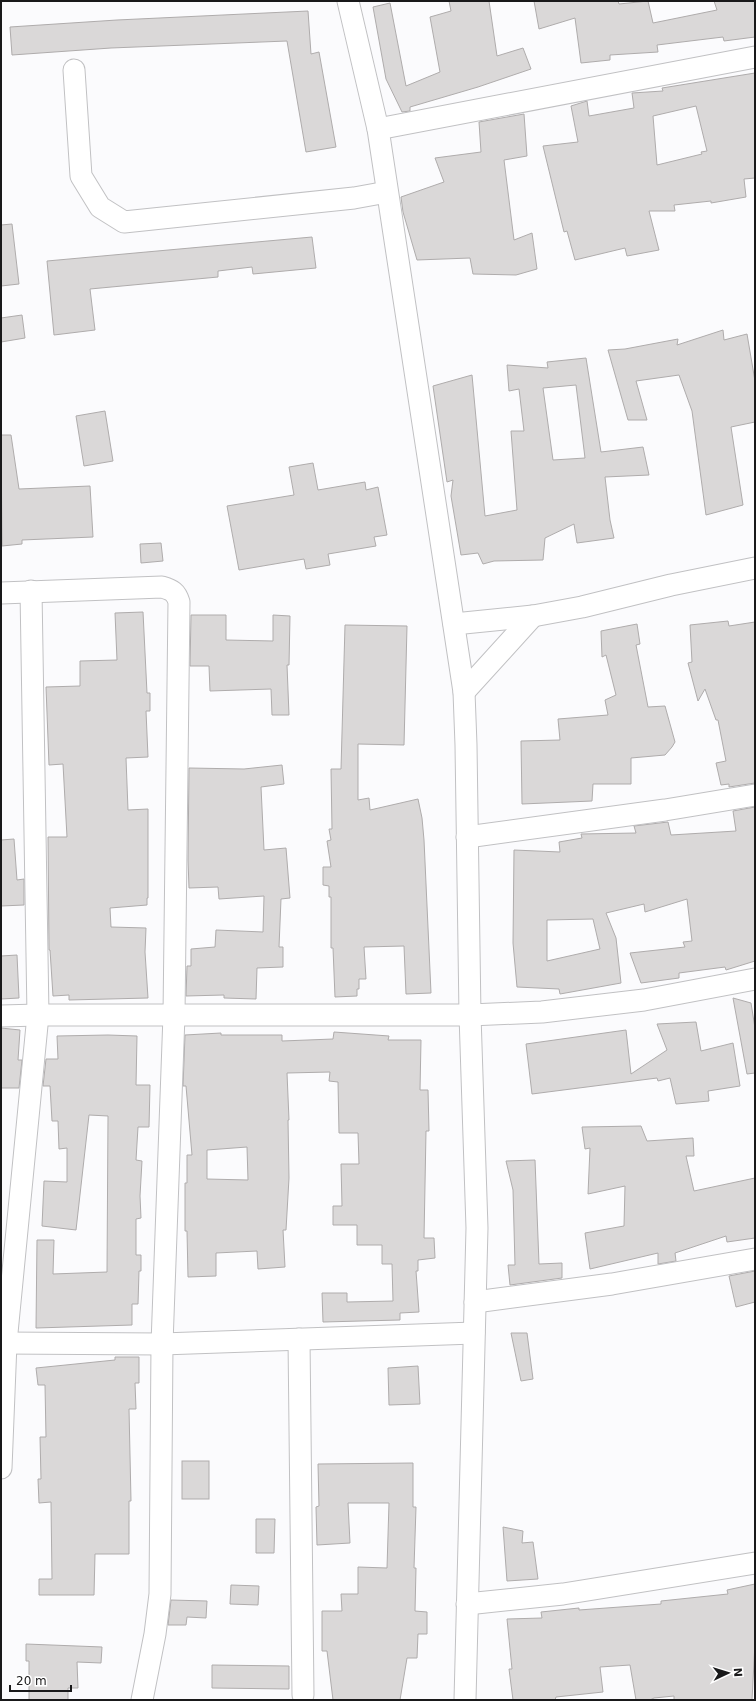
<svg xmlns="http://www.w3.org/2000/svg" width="756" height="1701" viewBox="0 0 756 1701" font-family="'DejaVu Sans',sans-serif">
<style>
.building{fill:#dad8d8;stroke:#afacac;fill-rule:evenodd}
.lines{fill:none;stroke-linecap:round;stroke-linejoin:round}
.minor-casing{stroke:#c1c1c3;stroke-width:23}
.minor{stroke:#fff;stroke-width:21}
</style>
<rect width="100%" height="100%" fill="#fbfbfd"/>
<g class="building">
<path d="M449 1H489L497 56 523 48 531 69 478 87 410 107V111L402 112 386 79 373 7 390 3 406 86 440 72 430 17 451 11Z"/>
<path d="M534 1H618L619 4 648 1 653 23 717 10 714 1H755V37L724 41 723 37 657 45 658 52 610 55V60L581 63 575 18 539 29Z"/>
<path d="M308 11 311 54 319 52 336 147 306 152 287 41 111 48 12 55 10 27 117 20Z"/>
<path d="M755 73V178L744 179 746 197 711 203V201L674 205 675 211H649L659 250 627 256 625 248 575 260 567 231 564 232 543 146 578 142 571 106 587 101 589 116 634 108 632 93 663 91 662 88ZM696 106 707 151 701 152 702 154 657 165 653 116Z"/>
<path d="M524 114 527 156 504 160 514 240 532 233 537 269 516 275 473 274 470 258 417 260 403 212 401 197 444 182 435 158 481 152 479 122Z"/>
<path d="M12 224 19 284 1 286V225Z"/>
<path d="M312 237 316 268 253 274 252 267 218 271V277L90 289 95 330 54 335 47 261Z"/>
<path d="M22 315 25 338 1 342V318Z"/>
<path d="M723 330 724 340 747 334 755 381V422L731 427 743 505 706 515 692 411 679 375 636 381 647 420H628L608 350 625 349 678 339 677 345Z"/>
<path d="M586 358 601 452 643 447 649 475 605 477 610 520 614 538 577 543 574 524 545 538 543 560 494 561 483 564 478 553 461 555 451 496 453 480 447 482 433 386 472 375 485 516 517 510 511 431H524L519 389 509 391 507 365 548 368 547 362ZM576 385 585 458 553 460 543 388Z"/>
<path d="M105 411 113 461 84 466 76 416Z"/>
<path d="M1 435H11L19 489 90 486 93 537 22 540V544L2 546Z"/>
<path d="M313 463 318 490 365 482 366 490 378 487 387 535 374 537 376 546 328 554 330 565 306 569 304 559 239 570 227 506 294 495 289 467Z"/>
<path d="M161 543 163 561 141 563 140 544Z"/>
<path d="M143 612 147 693H150V711H146L148 757 126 758 128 810 148 809V898H147V905L110 908 111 927 146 928 145 952 148 998 69 1000V995L53 996 50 950H49L48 837H67L63 764 49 765 46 687 80 686V661L117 660 115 613Z"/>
<path d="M191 615H226V640L273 641V615L290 616 289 665H287L289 715H272L271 689 210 691 209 666H190Z"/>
<path d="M728 621 729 626 755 622V783L729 787V784L721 785 716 763 726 761 718 720H716L705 689 698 701 688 663 692 662 690 625Z"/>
<path d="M637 624 640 644 636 645 648 707 665 706 675 742 672 747 665 755 631 758V784H593L592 801 522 804 521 741 560 740 558 719 608 715 605 700 616 695 606 655 602 657 601 631Z"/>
<path d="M345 625 407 626 404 745 358 744V800L369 798 370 810 418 799 422 818 424 840 431 993 406 994 404 946 364 947 366 979H359V989H357V996L335 997 333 948H331V897H329V886L323 885V867H331L327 841 331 840 329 829H332L331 769H341Z"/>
<path d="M282 765 284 784 261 787 264 850 286 848 290 898 281 899 279 947H283V967L257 968 256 999 224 998V995L186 996 187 966H191V949L215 947 216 930 263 932 264 896 219 899 218 887 189 888 188 860 189 768 244 769Z"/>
<path d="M755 807V961L726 970 725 967 679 973V978L641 983 630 953 685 947 683 942 692 941 687 899 645 912 644 904 606 913 616 938 621 983 560 994 559 989 517 987 513 943 514 850 560 852 559 842 582 838 581 834 636 833 634 826 668 822 671 835 736 831 733 811ZM593 919 600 949 547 961V920Z"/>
<path d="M14 839 17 880 24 879V905L1 906V840Z"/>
<path d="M17 955 19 998 1 999V956Z"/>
<path d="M733 998 751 1003 755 1028V1073L747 1074Z"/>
<path d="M696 1022 701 1051 733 1043 740 1086 708 1091 709 1101 676 1104 670 1078 658 1081 657 1078 532 1094 526 1044 626 1030 631 1074 667 1050 657 1024Z"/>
<path d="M1 1028 20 1030 18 1060H22L19 1088H1Z"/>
<path d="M334 1032 389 1036 388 1040H421L420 1090H428L429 1131H426L424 1238H434L435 1258 418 1260V1271H416L419 1312 400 1313V1320L323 1322 322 1293H347V1302L393 1301 392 1264H382V1245H357V1225H333V1206H342L341 1164H359L358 1133H339L338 1082 329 1081 330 1072 287 1073 289 1120H288L289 1178 286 1230H283L285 1267 258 1269 257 1251 216 1253V1276L188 1277 187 1231H185V1183H187V1155H192L186 1086H183L185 1035 221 1033V1035H282V1041L333 1039ZM247 1147 248 1180 207 1179V1150Z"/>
<path d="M108 1035 137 1036 136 1085H150L149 1127H138L136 1160 142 1161 140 1196 141 1218 136 1219V1255H141V1271H139L138 1304H132V1325L36 1328 37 1240H54L53 1274 107 1272 108 1116 89 1115 76 1230 42 1226 44 1181 67 1182V1148L59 1149 58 1121H52L50 1086H43L46 1059H58L57 1036Z"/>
<path d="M641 1126 647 1141 693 1138 694 1156H686L694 1191 755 1178V1238L727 1242 726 1236 675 1253 676 1261 658 1264V1253L590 1269 585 1233 624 1226 625 1186 588 1194 590 1148 585 1149 582 1127Z"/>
<path d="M535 1160 539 1264 562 1263V1278L510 1285 508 1265H515L513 1190 506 1161Z"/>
<path d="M755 1271V1302L736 1307 729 1276Z"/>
<path d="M511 1333H527L533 1379 521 1381Z"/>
<path d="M115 1357H139V1383H135L136 1409H129L131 1501H129V1554H95L94 1595H39V1579H52L51 1502 39 1503 38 1479H41L40 1437H46L45 1385H38L36 1368 115 1360Z"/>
<path d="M418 1366 420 1404 389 1405 388 1368Z"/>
<rect x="182" y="1461" width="27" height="38"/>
<path d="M413 1463V1507H416L414 1568H416L415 1611 427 1612V1634H418L417 1658H407L400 1700H333L327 1651H322V1611H342L341 1594H358V1567L387 1568 389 1503H348L350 1543 317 1545 316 1507 319 1506 318 1464Z"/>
<path d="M256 1519H275L274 1553H256Z"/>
<path d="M503 1527 523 1531 522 1543 533 1542 538 1579 507 1581Z"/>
<path d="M755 1584V1643L752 1700H674V1696L654 1698 650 1700H636L630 1665 600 1667 603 1692 556 1697 555 1700H513L509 1669H512L507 1619 542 1618 541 1612 579 1608V1610L661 1604V1601L728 1594 727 1590Z"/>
<path d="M231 1585 259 1586 258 1605 230 1604Z"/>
<path d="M171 1600 207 1601 206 1618 187 1617 186 1625H168Z"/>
<path d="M26 1644 102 1647 101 1663 77 1662 78 1688H68V1700H29V1661H26Z"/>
<path d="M212 1665 289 1666V1689L212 1688Z"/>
</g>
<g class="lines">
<g class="minor-casing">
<g id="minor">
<path d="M348 1 378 129 464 692 466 745 470 1015 477 1228 465 1700"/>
<path d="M74 70 81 176 100 207 124 222 354 198 387 192"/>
<path d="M378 129 755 57"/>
<path d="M1 593 162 587C172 590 176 592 179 602L174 1015 162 1344 160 1594 155 1634 142 1700"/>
<path d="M454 624 533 616 582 607 671 585 755 568"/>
<path d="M464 692 533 616"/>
<path d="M467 837 665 810 755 795"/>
<path d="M1 1016 38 1015H470L542 1012 644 1000 755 979"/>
<path d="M475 1302 612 1284 755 1259"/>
<path d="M299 1339 303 1695"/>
<path d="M1 1343 162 1344 474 1333"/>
<path d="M1 1468 6 1343 38 1015 31 591"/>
<path d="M467 1604 563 1594 755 1563"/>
</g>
</g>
<use href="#minor" class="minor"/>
</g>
<rect width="756" height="1701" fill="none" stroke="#19191a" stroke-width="4"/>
<g transform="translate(728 1673) rotate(86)" stroke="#ffffff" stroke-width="3" paint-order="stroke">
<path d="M0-3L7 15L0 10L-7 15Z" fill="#19191a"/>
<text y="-6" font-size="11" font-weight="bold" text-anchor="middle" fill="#19191a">N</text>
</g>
<path d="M10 1685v6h61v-6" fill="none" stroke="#19191a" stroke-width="2"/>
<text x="16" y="1685" font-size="12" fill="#19191a" stroke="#ffffff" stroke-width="3" paint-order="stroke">20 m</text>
</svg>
